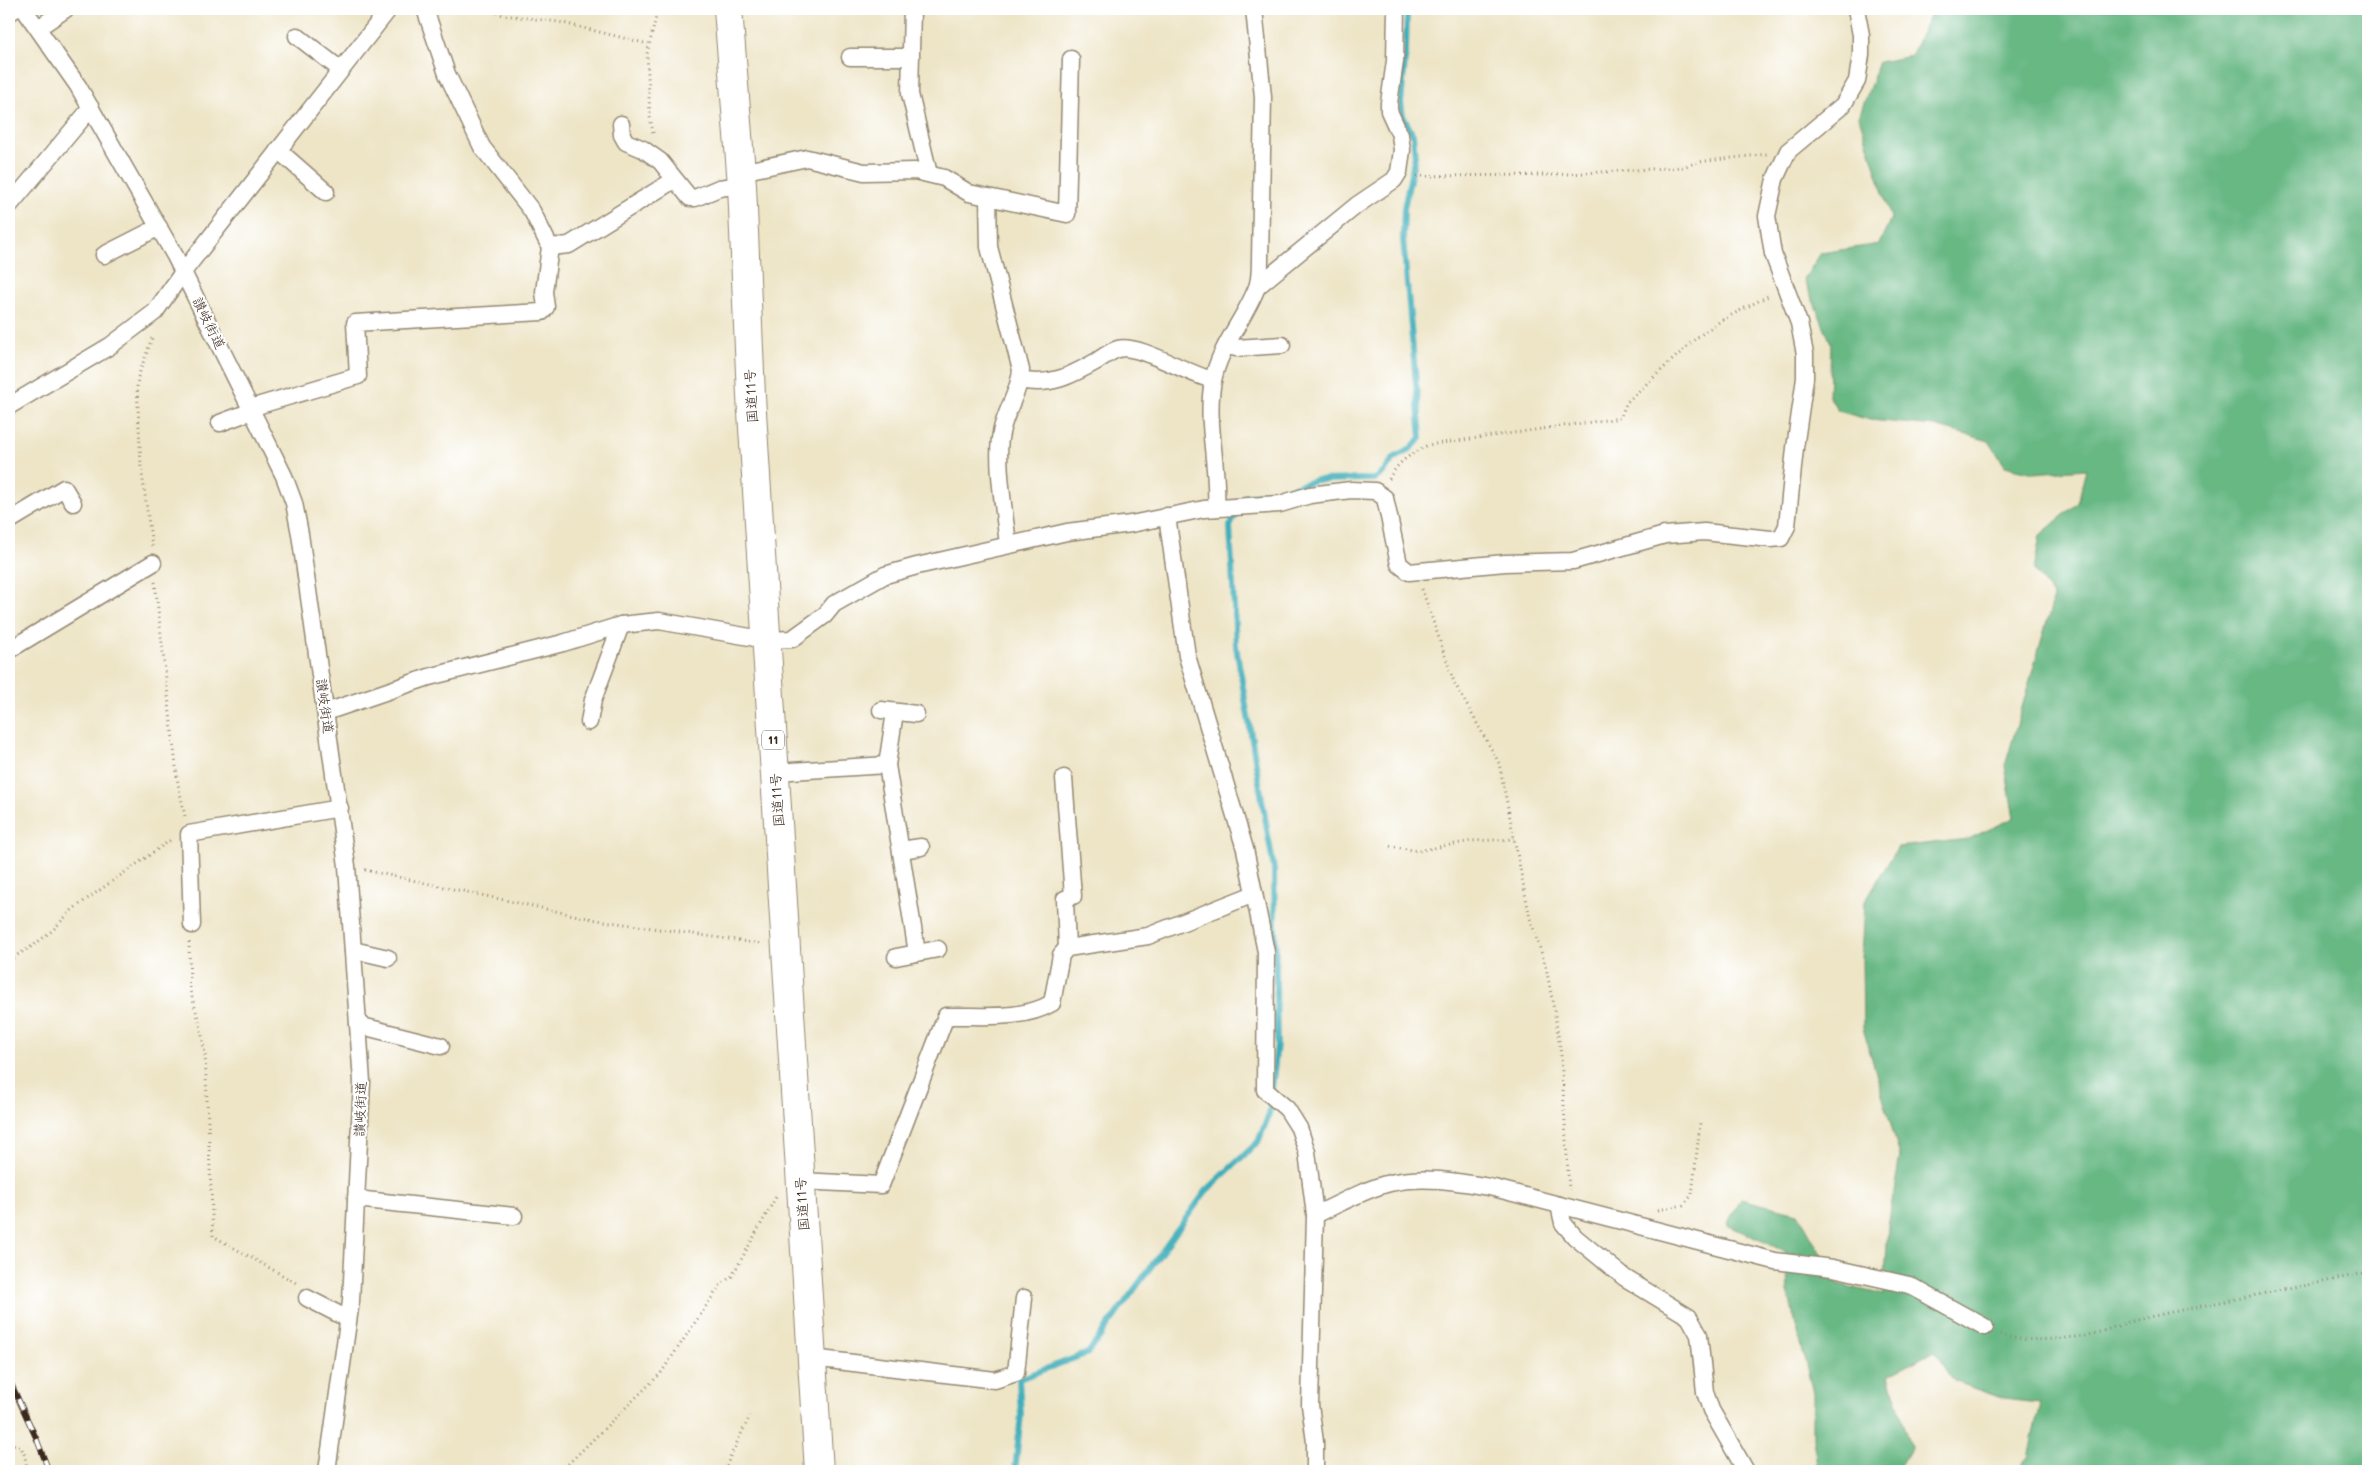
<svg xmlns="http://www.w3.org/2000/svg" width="2377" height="1480" viewBox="0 0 2377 1480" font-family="Mali,'Klee One',sans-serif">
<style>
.forest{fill:#68b884;stroke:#527151}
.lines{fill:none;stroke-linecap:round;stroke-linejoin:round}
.stream{stroke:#40afbb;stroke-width:6}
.street-casing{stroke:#948872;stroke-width:19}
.highway-casing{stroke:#948872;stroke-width:30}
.path{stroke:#948872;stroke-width:3;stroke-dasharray:1 4;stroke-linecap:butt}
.street{stroke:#fff;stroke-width:16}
.highway{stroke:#fff;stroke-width:28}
.rail-casing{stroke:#3b2a1e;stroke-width:5.5}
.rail{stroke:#fff;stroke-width:4;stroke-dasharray:11;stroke-linecap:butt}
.labels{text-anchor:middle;stroke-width:4;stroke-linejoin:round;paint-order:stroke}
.shield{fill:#fff;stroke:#766a62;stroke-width:1}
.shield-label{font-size:12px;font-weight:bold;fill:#3b2a1e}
.street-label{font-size:14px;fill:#3b2a1e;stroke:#fff}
</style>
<rect width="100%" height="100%" fill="#fff"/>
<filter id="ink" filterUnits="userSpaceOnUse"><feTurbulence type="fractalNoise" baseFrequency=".02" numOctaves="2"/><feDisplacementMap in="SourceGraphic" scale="10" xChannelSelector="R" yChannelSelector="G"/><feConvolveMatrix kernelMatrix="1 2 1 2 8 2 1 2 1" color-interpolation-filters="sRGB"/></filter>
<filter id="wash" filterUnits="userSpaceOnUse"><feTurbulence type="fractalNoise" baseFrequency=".0096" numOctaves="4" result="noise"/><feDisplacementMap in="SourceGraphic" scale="20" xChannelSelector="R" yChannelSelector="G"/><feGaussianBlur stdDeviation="1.12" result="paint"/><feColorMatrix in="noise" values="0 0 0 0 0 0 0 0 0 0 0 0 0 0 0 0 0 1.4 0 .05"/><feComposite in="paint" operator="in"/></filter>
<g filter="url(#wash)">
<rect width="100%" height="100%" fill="#eee5c7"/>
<path class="forest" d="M1933 9H2368V1471H2015L2028 1457 2040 1403 2003 1399 1954 1381 1934 1351 1889 1376 1911 1447 1897 1471H1818L1813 1439V1393L1788 1292 1786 1252 1727 1225 1740 1199 1798 1213 1838 1284 1884 1295 1888 1226 1900 1156 1863 1028 1862 958 1865 901 1898 847 1968 839 2014 818 2005 766 2054 597 2034 570 2040 535 2078 503 2086 469 2033 473 2005 466 1989 441 1935 426 1870 420 1838 411 1829 396 1831 343 1804 279 1821 253 1879 244 1891 218 1859 117 1879 62 1911 56Z"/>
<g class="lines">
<path class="stream" d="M1015 1471 1021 1415 1019 1379 1088 1353 1206 1191 1258 1142 1269 1115 1277 1044 1274 870 1236 646 1230 526 1245 497 1284 490 1316 480 1375 479 1384 472 1394 458 1409 450 1421 438 1403 239 1404 208 1415 156 1413 135 1403 116 1401 103 1406 50 1407 9"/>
</g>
</g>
<g filter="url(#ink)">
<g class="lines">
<g class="street-casing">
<g id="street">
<path d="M24 9 78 86 175 256 284 476 294 503 300 534 347 866 362 1082 351 1301 327 1471"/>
<path d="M912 9 910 94 929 174"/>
<path d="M9 13 15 9"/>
<path d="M38 28 66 9"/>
<path d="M297 36 341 70"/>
<path d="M850 57H911"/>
<path d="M621 124 622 135 626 142 643 149 660 161 690 198H695L719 188 742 185"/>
<path d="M278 150 326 192"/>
<path d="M741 172 807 158 864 172 915 171 944 178 969 193 1067 214 1071 59"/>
<path d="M988 197 989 247 1021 370C1020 391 1005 411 1001 433 995 460 1005 515 1008 545"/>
<path d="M9 206 91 108"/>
<path d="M550 247 569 245 674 180"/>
<path d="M104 255 159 227"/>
<path d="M1258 286 1357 205 1394 180 1399 172 1402 150 1400 135 1389 111V103L1395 61 1396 9"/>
<path d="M1226 346 1236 348 1282 345"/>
<path d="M1021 380C1050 387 1072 375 1097 361 1103 357 1111 351 1118 349 1138 343 1189 375 1213 380"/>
<path d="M9 406 110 346 155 312 183 272 389 9"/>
<path d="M250 408 358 376 355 323 542 312 546 307 544 292 550 247 532 211 482 147 447 74 425 9"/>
<path d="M220 423 252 411"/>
<path d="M1216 508C1219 466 1205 422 1213 381 1219 347 1245 319 1257 287 1260 279 1260 269 1260 260L1263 97 1254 9"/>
<path d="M1167 516 1187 656 1245 849 1266 952 1265 1090 1287 1109 1299 1128 1307 1152 1315 1215 1310 1405 1315 1442V1471"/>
<path d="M9 521 64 488 73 503"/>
<path d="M9 650 153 563"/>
<path d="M881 710 916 714"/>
<path d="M326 712 429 677 563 643 621 625 659 621 767 640 792 639 825 615 834 604 885 575 917 566 1067 532 1131 524 1204 509 1280 504 1310 495 1351 490 1375 491 1385 498 1399 564 1409 572 1505 563 1573 561 1665 535 1704 532 1771 539 1781 538 1787 526 1795 448 1805 378V354L1799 323 1773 254 1767 216 1775 179 1788 151 1843 105 1857 81 1861 55V35L1856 9"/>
<path d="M895 712 887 765 917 953"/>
<path d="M589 722 593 700 621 625"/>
<path d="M775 772 887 765"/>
<path d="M1064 778 1073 896 1065 899 1067 948"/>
<path d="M901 850 921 847"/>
<path d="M192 925 189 834 340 808"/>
<path d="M353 950 388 958"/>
<path d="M896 957 938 949"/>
<path d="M358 1025 441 1046"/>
<path d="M800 1181 881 1185 946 1016C981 1015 1021 1021 1052 1003L1061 955 1067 948 1148 936 1254 894"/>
<path d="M356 1199 514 1216"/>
<path d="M1559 1205 1563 1223 1575 1237 1625 1278 1689 1317 1699 1335 1705 1392 1711 1410 1746 1471"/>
<path d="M1315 1215C1339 1204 1365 1189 1390 1183 1424 1175 1460 1182 1494 1188L1775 1261 1833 1268 1909 1285 1985 1327"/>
<path d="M307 1298 348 1319"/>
<path d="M812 1358 995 1380 1016 1373 1024 1298"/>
</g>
</g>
<g class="highway-casing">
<path id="highway" d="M728 9 742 185 751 396 819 1471"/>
</g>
<g class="path">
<path d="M487 9 503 15 559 22 648 44"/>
<path d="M653 133 650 117 647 54 658 9"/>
<path d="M1417 176 1552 175 1683 167 1698 162 1767 154"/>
<path d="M1389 479C1398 461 1410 455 1428 445L1620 418 1627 402 1695 339 1722 320 1770 295"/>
<path d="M152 546 141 466 137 387 138 377 152 338"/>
<path d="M155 582 178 784 185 816"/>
<path d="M1422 589 1454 682 1499 763 1530 918 1546 967 1555 1015 1561 1055 1569 1190"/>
<path d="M1390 846 1418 851 1471 841 1514 839"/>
<path d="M365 870 597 920 762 944"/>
<path d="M189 942 190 991 200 1024 205 1054 213 1236 298 1284"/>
<path d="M9 960 34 945 53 930 73 909 172 839"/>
<path d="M1658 1210 1683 1205 1692 1195 1700 1123"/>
<path d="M2000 1334C2018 1343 2062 1339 2082 1336 2103 1333 2124 1322 2145 1318 2219 1301 2294 1289 2368 1272"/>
<path d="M9 1443 21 1447 25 1456 27 1471"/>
<path d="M561 1471 661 1373 721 1284 732 1276 776 1197"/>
<path d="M726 1471 729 1459 750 1416"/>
</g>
<use href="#street" class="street"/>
<use href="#highway" class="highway"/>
<g class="rail-casing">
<path id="rail" d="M9 1379 37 1440 49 1471"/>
</g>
<use href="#rail" class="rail"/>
</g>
</g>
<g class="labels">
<rect class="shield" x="762" y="730.5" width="22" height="19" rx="4"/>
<g class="shield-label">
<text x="773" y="744">11</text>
</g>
<g class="street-label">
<text transform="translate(209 323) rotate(64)" y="5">讃岐街道</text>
<text transform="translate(751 396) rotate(-93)" y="5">国道11号</text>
<text transform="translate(325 706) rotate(82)" y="5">讃岐街道</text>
<text transform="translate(777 800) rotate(-94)" y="5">国道11号</text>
<text transform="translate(360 1109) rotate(-88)" y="5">讃岐街道</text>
<text transform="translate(802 1204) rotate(-94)" y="5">国道11号</text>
</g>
</g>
<rect width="2377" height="1480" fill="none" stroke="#fff" stroke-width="30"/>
</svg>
